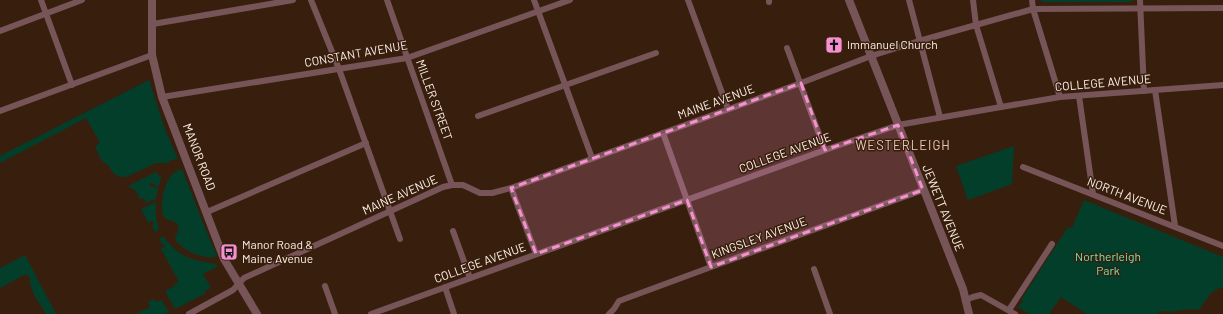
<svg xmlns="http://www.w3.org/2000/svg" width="1223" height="314" viewBox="0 0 1223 314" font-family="Barlow,sans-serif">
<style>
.green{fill:#033e2b}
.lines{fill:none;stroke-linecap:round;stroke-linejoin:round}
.minor{stroke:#775458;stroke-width:6}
.tertiary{stroke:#775458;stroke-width:8}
.marked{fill:#f690cf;fill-opacity:0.2;stroke:#f690cf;stroke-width:3;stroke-dasharray:8 5;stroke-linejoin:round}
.labels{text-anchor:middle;stroke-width:3;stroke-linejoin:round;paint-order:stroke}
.poi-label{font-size:12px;fill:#fff0e8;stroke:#381f0d;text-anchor:start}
.street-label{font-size:12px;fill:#fff0e8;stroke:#381f0d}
.park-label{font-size:12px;fill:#6aeab7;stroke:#381f0d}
.neighbourhood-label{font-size:13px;letter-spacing:1px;fill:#eac8b3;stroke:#381f0d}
</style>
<rect width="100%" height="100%" fill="#381f0d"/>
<g class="green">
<path d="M1040 0H1133L1131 2H1043Z"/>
<path d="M149 80 166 132 178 159H177L169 161V163H156L126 177H120L114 174 108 165 102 161 95 147 100 143 86 118 0 163V156Z"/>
<path d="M1014 146 1012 184 968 200 956 166Z"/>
<path d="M182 169 207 233 217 256C206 261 179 250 175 238 176 234 180 230 178 226 176 219 167 222 164 217 162 214 162 210 162 208 162 194 166 173 182 169Z"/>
<path d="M156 172H157L159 176H161V179L158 187 151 183 149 184 150 186 158 188 156 199 146 203 144 199H140L135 190 128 186Z"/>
<path d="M1084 200 1223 257V288L1221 287 1211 293 1199 310C1186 307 1174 314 1160 311L1158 314H1087L1061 297 1049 314H1029L1018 307 1023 301 1021 300 1068 227 1072 228Z"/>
<path d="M156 202V218L159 229 155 232 152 225 154 224 153 222 150 221 149 224 141 209Z"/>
<path d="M162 237H164C180 258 191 260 216 264L217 267 203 274 211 288 204 291 206 293 175 309 165 291 175 286 174 284 179 282 160 247 163 248 165 246 164 244H162L159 238Z"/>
<path d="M25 255 56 314H46C40 303 29 291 30 278L27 275H24L0 288V268Z"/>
<path d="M154 299 156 302 161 300 162 301 169 312 165 314H136L150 307 148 302Z"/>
</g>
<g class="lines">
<g class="minor">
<path d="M41 0 72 85"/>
<path d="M311 0 339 69 400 239"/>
<path d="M387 0 452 185"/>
<path d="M534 0 592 158"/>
<path d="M688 0 728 109"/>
<path d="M769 0V2"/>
<path d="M909 0 940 117"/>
<path d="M973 0 976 25 1001 107"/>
<path d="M1032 0 1033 9 1060 97"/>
<path d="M1140 0 1144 91"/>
<path d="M153 24 293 0"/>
<path d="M0 31 82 0"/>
<path d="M787 48 825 150"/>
<path d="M1155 90 1175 226"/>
<path d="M1079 96 1093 194"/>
<path d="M162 97 407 58 570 0"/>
<path d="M0 111 152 55"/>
<path d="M478 116 656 53"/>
<path d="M663 133 711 267"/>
<path d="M1023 167 1223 246"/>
<path d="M511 188 536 254"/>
<path d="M207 212 366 143"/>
<path d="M453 231 470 278"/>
<path d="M814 269 830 314"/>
<path d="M325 286 335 314"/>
<path d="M445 287 454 314"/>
<path d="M966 300 973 297 981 295 1015 314"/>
<path d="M1009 310 1052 244"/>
<path d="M189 314 233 290 244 278 443 187 452 185H463L480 193H492L511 188 801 83 871 56 919 41 1033 9 1223 8"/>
<path d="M371 314 825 150 898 125 1001 107 1060 97 1223 85"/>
<path d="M609 314 614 309 619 301 711 267 923 190"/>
</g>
<g class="tertiary">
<path d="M152 0V55L162 97 224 259 257 314"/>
<path d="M849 0 963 289 969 314"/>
</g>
</g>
<path class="marked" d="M801 83 825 150 898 125 923 190 711 267 687 200 536 254 511 188Z"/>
<defs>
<g id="church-square" transform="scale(0.9)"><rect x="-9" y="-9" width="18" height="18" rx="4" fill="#f690cf" stroke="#381f0d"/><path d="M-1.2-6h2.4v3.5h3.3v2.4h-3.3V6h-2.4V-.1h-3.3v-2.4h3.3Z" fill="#111"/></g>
<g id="bus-square" transform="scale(0.9)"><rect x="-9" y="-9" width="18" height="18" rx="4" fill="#f690cf" stroke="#381f0d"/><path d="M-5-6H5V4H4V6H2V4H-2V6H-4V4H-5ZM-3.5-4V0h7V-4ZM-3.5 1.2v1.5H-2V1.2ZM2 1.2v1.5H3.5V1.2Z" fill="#111"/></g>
</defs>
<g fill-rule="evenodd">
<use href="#church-square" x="834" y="45"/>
<use href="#bus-square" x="229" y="252"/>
</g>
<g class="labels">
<g class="poi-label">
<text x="847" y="49">Immanuel Church</text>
<text x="242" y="249">Manor Road &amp;<tspan x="242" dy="14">Maine Avenue</tspan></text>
</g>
<g class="street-label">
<text transform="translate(356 54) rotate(-10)" y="4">CONSTANT AVENUE</text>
<text transform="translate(1103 83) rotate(-5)" y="4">COLLEGE AVENUE</text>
<text transform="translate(434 100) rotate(70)" y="4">MILLER STREET</text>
<text transform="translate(716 102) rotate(-20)" y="4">MAINE AVENUE</text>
<text transform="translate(785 153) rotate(-20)" y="4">COLLEGE AVENUE</text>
<text transform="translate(199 157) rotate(69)" y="4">MANOR ROAD</text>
<text transform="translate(400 195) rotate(-24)" y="4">MAINE AVENUE</text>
<text transform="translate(1127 196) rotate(21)" y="4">NORTH AVENUE</text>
<text transform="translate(943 208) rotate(68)" y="4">JEWETT AVENUE</text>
<text transform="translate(759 238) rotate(-20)" y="4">KINGSLEY AVENUE</text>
<text transform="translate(480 263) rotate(-20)" y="4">COLLEGE AVENUE</text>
</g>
<g class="park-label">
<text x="1108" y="261">Northerleigh<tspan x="1108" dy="14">Park</tspan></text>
</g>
<g class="neighbourhood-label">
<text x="903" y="150">WESTERLEIGH</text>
</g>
</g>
</svg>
